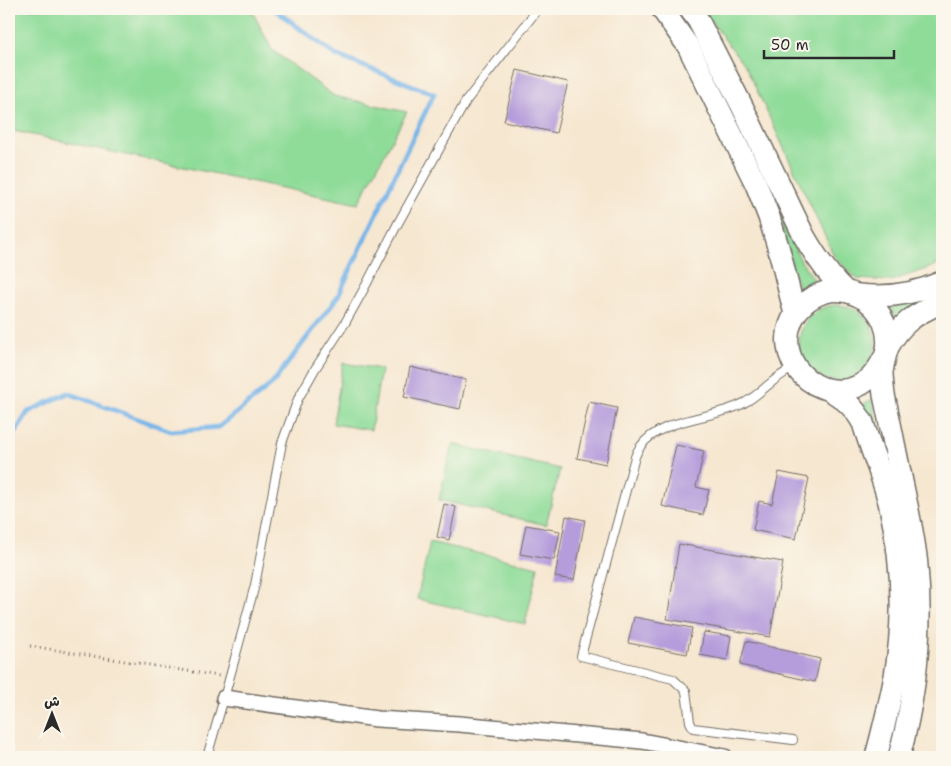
<svg xmlns="http://www.w3.org/2000/svg" width="951" height="766" viewBox="0 0 951 766" font-family="'Shantell Sans','Playpen Sans Arabic',sans-serif">
<style>
.green{fill:#8fdc99;stroke:#5d8462}
.lines{fill:none;stroke-linecap:round;stroke-linejoin:round}
.stream{stroke:#75b4e9;stroke-width:5}
.building{fill:#b59cdb}
.lane-casing{stroke:#726d65;stroke-width:10}
.street-casing{stroke:#726d65;stroke-width:18}
.secondary-casing{stroke:#726d65;stroke-width:24}
.path{stroke:#726d65;stroke-width:3;stroke-dasharray:1 4;stroke-linecap:butt}
.lane{stroke:#fff;stroke-width:8}
.street{stroke:#fff;stroke-width:15}
.secondary{stroke:#fff;stroke-width:21}
</style>
<rect width="100%" height="100%" fill="#fbf7ec"/>
<filter id="ink" filterUnits="userSpaceOnUse"><feTurbulence type="fractalNoise" baseFrequency=".02" numOctaves="2"/><feDisplacementMap in="SourceGraphic" scale="10" xChannelSelector="R" yChannelSelector="G"/><feConvolveMatrix kernelMatrix="1 2 1 2 8 2 1 2 1" color-interpolation-filters="sRGB"/></filter>
<filter id="wash" filterUnits="userSpaceOnUse"><feTurbulence type="fractalNoise" baseFrequency=".0096" numOctaves="4" result="noise"/><feDisplacementMap in="SourceGraphic" scale="20" xChannelSelector="R" yChannelSelector="G"/><feGaussianBlur stdDeviation="1.12" result="paint"/><feColorMatrix in="noise" values="0 0 0 0 0 0 0 0 0 0 0 0 0 0 0 0 0 1.4 0 .05"/><feComposite in="paint" operator="in"/></filter>
<g filter="url(#wash)">
<rect width="100%" height="100%" fill="#f6e7d0"/>
<g class="green">
<path d="M9 9H251L272 50 334 96 407 112 358 204 9 130Z"/>
<path d="M702 9H942V262L932 267 891 281 857 279 834 256 747 69Z"/>
<path d="M778 214 801 261 815 281 814 284 799 291Z"/>
<path d="M933 295 899 322 891 308Z"/>
<circle cx="837" cy="343" r="38"/>
<path d="M343 363 381 369 371 430 333 424Z"/>
<path d="M872 399 880 442 869 419 860 406Z"/>
<path d="M452 444 560 469 546 525 439 500Z"/>
<path d="M430 542 538 567 525 624 417 599Z"/>
</g>
<g class="lines">
<path class="stream" d="M9 443 28 412 68 393 171 431 219 427 272 384 337 298 405 154 434 94 335 55 274 9"/>
</g>
<g id="blocks">
<g class="building">
<path d="M517 70 568 82 556 133 504 121Z"/>
<path d="M410 367 466 380 460 409 404 397Z"/>
<path d="M589 402 617 408 606 464 577 458Z"/>
<path d="M676 445 704 451 696 487 709 490 703 515 662 506Z"/>
<path d="M779 472 809 478 796 539 753 530 759 501 772 504Z"/>
<path d="M444 504 456 507 449 540 437 537Z"/>
<path d="M566 516 585 520 574 580 555 577Z"/>
<path d="M526 525 560 531 554 560 520 554Z"/>
<path d="M679 544 783 562 770 637 667 619Z"/>
<path d="M634 617 692 628 687 654 628 643Z"/>
<path d="M704 632 731 636 727 660 700 655Z"/>
<path d="M746 641 820 659 815 682 740 665Z"/>
</g>
</g>
</g>
<g filter="url(#ink)">
<use href="#blocks" fill-opacity="0" stroke="#726d65" stroke-width="1"/>
<g class="lines">
<g class="lane-casing">
<g id="lane">
<path d="M793 740 693 728 690 722 686 691 673 679 581 656 635 457C636 454 638 450 640 447 661 417 713 420 744 403 754 398 763 389 772 382 779 376 786 372 794 367"/>
<path d="M207 757 224 698 255 585 282 443 298 399 315 369 345 323 365 287 397 225 466 101 538 9"/>
</g>
</g>
<g class="street-casing">
<path id="street" d="M224 698 377 719 459 724 642 741 725 757"/>
</g>
<g class="secondary-casing">
<g id="secondary">
<path d="M662 9 688 46 756 184 769 217 779 250 795 314"/>
<path d="M690 9 698 20 742 106 804 236C816 257 828 275 845 291"/>
<path d="M859 295C888 298 915 294 942 282"/>
<path d="M887 349C901 322 916 314 942 302"/>
<path d="M884 358C880 366 876 373 869 379 829 412 771 367 792 320 799 305 813 294 830 291 842 289 855 293 866 300 882 311 890 331 887 350 885 357 883 364 882 372 882 379 883 387 884 395 891 427 897 459 904 491 909 516 915 541 917 566 923 631 916 694 899 757"/>
<path d="M828 389C844 398 854 407 863 423 871 450 882 475 889 502 902 558 905 619 895 676 890 703 883 730 876 757"/>
</g>
</g>
<path class="path" d="M30 646 219 676"/>
<use href="#lane" class="lane"/>
<use href="#street" class="street"/>
<use href="#secondary" class="secondary"/>
</g>
</g>
<rect width="951" height="766" fill="none" stroke="#fbf7ec" stroke-width="30"/>
<g transform="translate(52 714)" stroke="#fbf7ec" stroke-width="4" paint-order="stroke">
<path d="M0-4L9 19L0 12L-9 19Z" fill="#2b2b2b"/>
<text y="-8" font-size="14" font-weight="bold" text-anchor="middle" fill="#2b2b2b">ش</text>
</g>
<path d="M764 50v8h130v-8" fill="none" stroke="#2b2b2b" stroke-width="2.5"/>
<text x="771" y="50" font-size="15" fill="#2b2b2b" stroke="#fbf7ec" stroke-width="4" paint-order="stroke">50 m</text>
</svg>
